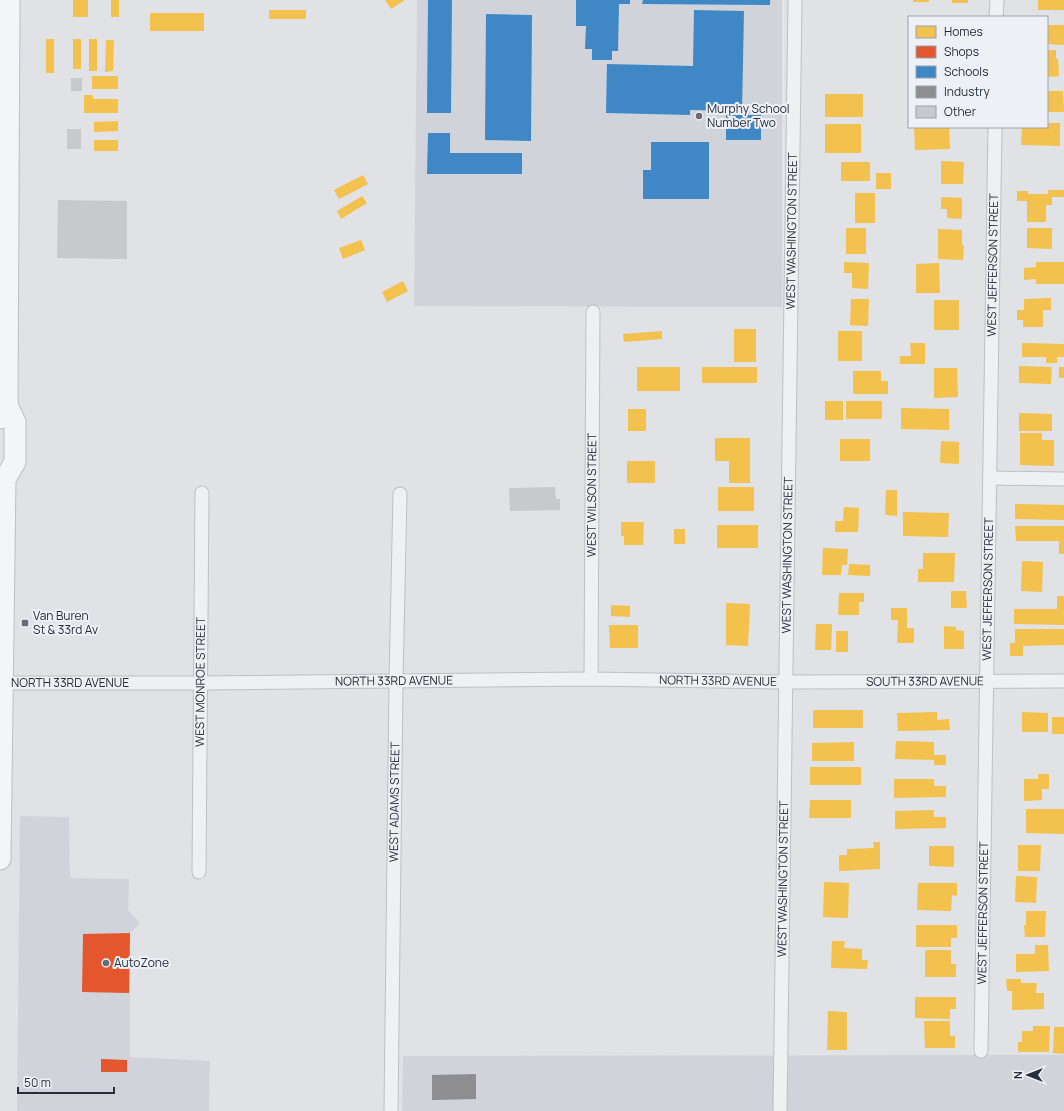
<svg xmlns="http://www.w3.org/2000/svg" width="1064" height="1111" viewBox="0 0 1064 1111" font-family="Manrope,sans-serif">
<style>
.built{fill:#d0d3da}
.homes{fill:#f2c14e}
.shops{fill:#e4572e}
.schools{fill:#3f88c5}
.industry{fill:#8d8d92}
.building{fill:#c7c9cd}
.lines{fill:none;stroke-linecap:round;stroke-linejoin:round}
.minor-casing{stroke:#bdbfc2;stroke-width:15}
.primary-casing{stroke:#bcbfc3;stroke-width:23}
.minor{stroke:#eff0f2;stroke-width:13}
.primary{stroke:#f4f5f6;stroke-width:21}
.poi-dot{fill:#686c78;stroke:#edf0f5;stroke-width:1.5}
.labels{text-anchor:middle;stroke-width:4;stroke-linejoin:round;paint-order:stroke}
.poi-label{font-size:12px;fill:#272d3e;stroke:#edf0f5;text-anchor:start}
.street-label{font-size:12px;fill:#272d3e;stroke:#edf0f5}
</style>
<rect width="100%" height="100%" fill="#e0e2e5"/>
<g class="built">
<path d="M417 0H782V307L414 306Z"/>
<path d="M20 816 69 817 70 878 129 879 128 910 140 923 130 933V1057L210 1061 209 1111H17Z"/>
<path d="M1064 1055V1111H402L403 1056Z"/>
</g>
<g class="homes">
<rect x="73" y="0" width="15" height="17"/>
<rect x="111" y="0" width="8" height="17"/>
<path d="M385 0H405L391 9Z"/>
<rect x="913" y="0" width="16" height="2"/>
<rect x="952" y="0" width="16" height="3"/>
<rect x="1038" y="0" width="26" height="10"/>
<rect x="269" y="10" width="37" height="9"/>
<rect x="150" y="13" width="54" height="18"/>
<path d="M1047 25H1064V45L1047 44Z"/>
<rect x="46" y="39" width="8" height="34"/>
<rect x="73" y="39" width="8" height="30"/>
<rect x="89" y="39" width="8" height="32"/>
<path d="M106 40H114L113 71 105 72Z"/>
<path d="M1047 50H1056V59L1058 58 1059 76 1047 77Z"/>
<rect x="92" y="76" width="26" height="13"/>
<path d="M1047 91H1063L1064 112H1047Z"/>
<rect x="825" y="94" width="38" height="23"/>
<path d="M84 95H93V99H118V113H84Z"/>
<path d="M118 121V131L94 132V122Z"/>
<path d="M1047 123H1060V146L1021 145 1022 127H1047Z"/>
<rect x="825" y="124" width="36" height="29"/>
<path d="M914 127H949L950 149 915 150Z"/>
<rect x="94" y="140" width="24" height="11"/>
<path d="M941 161 964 162 963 184H941Z"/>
<rect x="841" y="162" width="29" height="19"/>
<rect x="876" y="173" width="15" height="16"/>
<path d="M363 175 368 184 339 199 334 190Z"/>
<path d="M1048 190H1064V197H1052V205H1046V222H1027V201H1017V191H1028V194H1048Z"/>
<rect x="855" y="193" width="20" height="30"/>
<path d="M362 196 367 203 341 219 337 211Z"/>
<path d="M941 197 962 198V219L947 218V209H941Z"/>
<rect x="846" y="228" width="20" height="26"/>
<path d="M1027 228H1052V249L1027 248Z"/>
<path d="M938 229 962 230V245H964L963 260 938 259Z"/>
<path d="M361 240 365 250 343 259 339 248Z"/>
<path d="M844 262 869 263 868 289 852 288V273H844Z"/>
<path d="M1036 262H1064V284H1036V279L1024 280V268L1036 267Z"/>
<path d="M939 263 940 293H916V264Z"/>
<path d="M403 281 408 291 387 302 382 292Z"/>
<path d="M1051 298V310H1043V327H1023V320H1017V310H1024V299Z"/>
<path d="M851 299H869L868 326 850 325Z"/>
<rect x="934" y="300" width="25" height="30"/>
<rect x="734" y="329" width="22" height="33"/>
<path d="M662 331V339L624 342 623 334Z"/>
<rect x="838" y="331" width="24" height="30"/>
<path d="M910 343H925V364H900V356H911Z"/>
<path d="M1022 343 1064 344V357H1057V363H1046V357H1022Z"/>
<path d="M1019 366 1052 367 1051 384 1019 383Z"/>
<rect x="637" y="367" width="43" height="24"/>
<rect x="702" y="367" width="55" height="16"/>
<rect x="1059" y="367" width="5" height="11"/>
<path d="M934 368H957L958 397 934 398Z"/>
<path d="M853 371H881V381H888V394H853Z"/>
<rect x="825" y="401" width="18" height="19"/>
<rect x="846" y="401" width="36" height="18"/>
<path d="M901 408 949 409V430L901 429Z"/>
<rect x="628" y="409" width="18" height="22"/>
<path d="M1019 413 1052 414V431H1019Z"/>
<path d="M1020 433H1042V440H1054V466L1020 465Z"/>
<path d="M715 438H750V483H729V461H715Z"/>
<rect x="840" y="439" width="30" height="22"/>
<path d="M941 441 959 442V464L940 463Z"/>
<rect x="627" y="461" width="28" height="22"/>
<rect x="718" y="487" width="36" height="24"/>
<path d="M886 490H897V516L885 515Z"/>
<path d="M1015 504 1064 505V520L1015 519Z"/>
<path d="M844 507 859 508 858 532H835V521H843Z"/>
<path d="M903 512 949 513 948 537 903 536Z"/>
<path d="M621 522H644L643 545H624V536H621Z"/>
<rect x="717" y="525" width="41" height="23"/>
<path d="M1015 526H1064V554H1059V541H1016Z"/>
<rect x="674" y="529" width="11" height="15"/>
<path d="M823 548 848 549 847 565H842L841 575H822Z"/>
<path d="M923 553H955L954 582H918V569H923Z"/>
<path d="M1022 561 1043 562 1042 592 1021 591Z"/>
<path d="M849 564 870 565V576L848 575Z"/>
<path d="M951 591H966L967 608H951Z"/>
<path d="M839 593H864V602H859V615H838Z"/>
<path d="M1057 596H1064V625L1014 624V609H1057Z"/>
<path d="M726 603 750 604 748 646 726 645Z"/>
<path d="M611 605 630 606V617L611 616Z"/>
<path d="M891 608H907V628H914V643H897L898 620H891Z"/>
<path d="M816 624H832L831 650H815Z"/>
<path d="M609 625H638V648H610Z"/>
<path d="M944 626 956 627V630L964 631V649H944Z"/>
<path d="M1015 629H1064V645L1023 646V656H1010V643H1015Z"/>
<rect x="836" y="631" width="12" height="21"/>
<rect x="813" y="710" width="50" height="18"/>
<path d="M937 712V720L949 719 950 730 898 731 897 713Z"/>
<path d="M1022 712 1048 713V732H1022Z"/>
<rect x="1052" y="717" width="12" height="17"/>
<path d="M896 741 934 742V755H946V765H934V760L895 759Z"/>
<path d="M854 742V761H812V743Z"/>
<rect x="810" y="767" width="51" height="18"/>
<path d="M1038 774H1049V789H1042V800L1024 801V779H1038Z"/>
<path d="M894 779H934V786H946V797L894 798Z"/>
<path d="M810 800H851V818H809Z"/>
<path d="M1026 809H1064V834L1026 833Z"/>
<path d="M934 810V817H946V828L895 829V811Z"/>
<path d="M873 842H880V869L839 871V855H847V849L874 848Z"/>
<path d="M1018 845H1041L1040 871H1018Z"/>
<path d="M929 846H954V867L929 866Z"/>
<path d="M1016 876 1037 877 1036 903 1015 902Z"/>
<path d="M824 882 849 883 848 918 823 917Z"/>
<path d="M918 883H957V896L952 895 951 911 917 910Z"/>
<path d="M1026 911H1046L1045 937H1025L1024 925H1026Z"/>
<path d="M916 925H957V938H951V947H916Z"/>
<path d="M832 941H845L844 948 862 949V960H868L867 969 831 968Z"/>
<path d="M1035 945H1048L1049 971 1016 972V954H1035Z"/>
<path d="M925 950H951V964H956V977H925Z"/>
<path d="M1006 979H1021V983H1037L1036 993H1044V1009L1012 1010V991H1007Z"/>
<path d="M915 997H956V1009H950V1019L915 1018Z"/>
<path d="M828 1011 847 1012V1050H827Z"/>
<path d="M924 1021H950V1036H955V1048H925Z"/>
<path d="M1033 1026H1050L1049 1052H1018V1042H1022V1031H1033Z"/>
<path d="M1054 1027H1064V1054L1053 1053Z"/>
</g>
<g class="shops">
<path d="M130 933 129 993 82 992 83 934Z"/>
<path d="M101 1059 127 1060V1072H101Z"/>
</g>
<g class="schools">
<path d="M428 0H452L451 113H427Z"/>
<path d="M576 0H630V4H619L618 51H612V60H592V49H585L586 26H576Z"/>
<path d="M643 0H770V5L642 4Z"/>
<path d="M694 10 744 11 742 111 690 110V115L606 113 607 64 693 66Z"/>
<path d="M486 14 532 15 531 141 485 140Z"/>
<rect x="726" y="115" width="35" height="25"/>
<path d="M428 133H450V153H522V174H427Z"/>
<path d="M651 142H709V199H643V170H651Z"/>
</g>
<path class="industry" d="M476 1074V1099L432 1100V1075Z"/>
<g class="building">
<rect x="71" y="78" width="11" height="13"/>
<rect x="67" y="129" width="14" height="20"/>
<path d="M58 200 127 201V259L57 258Z"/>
<path d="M555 487 556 499H560V510L510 511 509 488Z"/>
</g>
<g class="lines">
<g class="minor-casing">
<g id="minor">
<path d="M996 17 997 0"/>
<path d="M990 478 1064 479"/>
<path id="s1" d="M591 679 593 312"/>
<path id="s2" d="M2 683H200L591 679 786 682 1064 681"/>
<path id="s3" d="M199 872 202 493"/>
<path id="s4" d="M981 1051 995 127"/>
<path id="s5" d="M391 1111 396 681 400 494"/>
<path id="s6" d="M780 1111 795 0"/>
</g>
</g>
<g class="primary-casing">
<g id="primary">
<path d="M0 418 7 405 9 0"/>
<path d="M0 859 5 479 15 462V422L7 405"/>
</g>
</g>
<use href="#minor" class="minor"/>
<use href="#primary" class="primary"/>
</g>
<g class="poi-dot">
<circle cx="699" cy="116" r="4"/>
<rect x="21" y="619" width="8" height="8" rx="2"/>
<circle cx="106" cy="963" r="4"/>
</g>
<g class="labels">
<g class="poi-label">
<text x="707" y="113">Murphy School<tspan x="707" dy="14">Number Two</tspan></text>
<text x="33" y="620">Van Buren<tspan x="33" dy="14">St &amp; 33rd Av</tspan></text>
<text x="114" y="967">AutoZone</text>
</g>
<g class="street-label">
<text dy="4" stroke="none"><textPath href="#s6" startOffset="880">WEST WASHINGTON STREET</textPath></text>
<text dy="4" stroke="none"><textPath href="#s4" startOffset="786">WEST JEFFERSON STREET</textPath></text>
<text dy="4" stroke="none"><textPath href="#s1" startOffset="184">WEST WILSON STREET</textPath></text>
<text dy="4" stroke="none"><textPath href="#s6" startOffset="556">WEST WASHINGTON STREET</textPath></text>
<text dy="4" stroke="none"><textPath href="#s4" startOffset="462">WEST JEFFERSON STREET</textPath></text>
<text dy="4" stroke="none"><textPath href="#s2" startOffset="392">NORTH 33RD AVENUE</textPath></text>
<text dy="4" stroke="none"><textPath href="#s2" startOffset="716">NORTH 33RD AVENUE</textPath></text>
<text dy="4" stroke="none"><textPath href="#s3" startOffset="190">WEST MONROE STREET</textPath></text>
<text dy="4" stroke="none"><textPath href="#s2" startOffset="923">SOUTH 33RD AVENUE</textPath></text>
<text dy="4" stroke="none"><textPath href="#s2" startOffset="68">NORTH 33RD AVENUE</textPath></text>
<text dy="4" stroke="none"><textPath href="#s5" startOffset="309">WEST ADAMS STREET</textPath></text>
<text dy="4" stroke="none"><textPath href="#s6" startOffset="232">WEST WASHINGTON STREET</textPath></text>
<text dy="4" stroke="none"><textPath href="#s4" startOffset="138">WEST JEFFERSON STREET</textPath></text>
</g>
</g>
<rect x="908" y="16" width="140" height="112" fill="#edf0f5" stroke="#9ea2ac"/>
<rect x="916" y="26" width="20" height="12" fill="#f2c14e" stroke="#9ea2ac"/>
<text x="944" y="36" font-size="12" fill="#272d3e">Homes</text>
<rect x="916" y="46" width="20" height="12" fill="#e4572e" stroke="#9ea2ac"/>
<text x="944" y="56" font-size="12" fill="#272d3e">Shops</text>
<rect x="916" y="66" width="20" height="12" fill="#3f88c5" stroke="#9ea2ac"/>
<text x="944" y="76" font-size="12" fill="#272d3e">Schools</text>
<rect x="916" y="86" width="20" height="12" fill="#8d8d92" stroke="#9ea2ac"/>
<text x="944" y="96" font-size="12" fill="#272d3e">Industry</text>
<rect x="916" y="106" width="20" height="12" fill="#c7c9cd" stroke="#9ea2ac"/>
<text x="944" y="116" font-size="12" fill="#272d3e">Other</text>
<g transform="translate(1028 1075) rotate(270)" stroke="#edf0f5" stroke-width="3" paint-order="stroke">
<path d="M0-3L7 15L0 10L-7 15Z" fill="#272d3e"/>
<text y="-6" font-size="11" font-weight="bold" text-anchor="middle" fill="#272d3e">N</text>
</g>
<path d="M18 1087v6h96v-6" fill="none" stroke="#272d3e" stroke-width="2"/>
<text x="24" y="1087" font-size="12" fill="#272d3e" stroke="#edf0f5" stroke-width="3" paint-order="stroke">50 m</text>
</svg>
